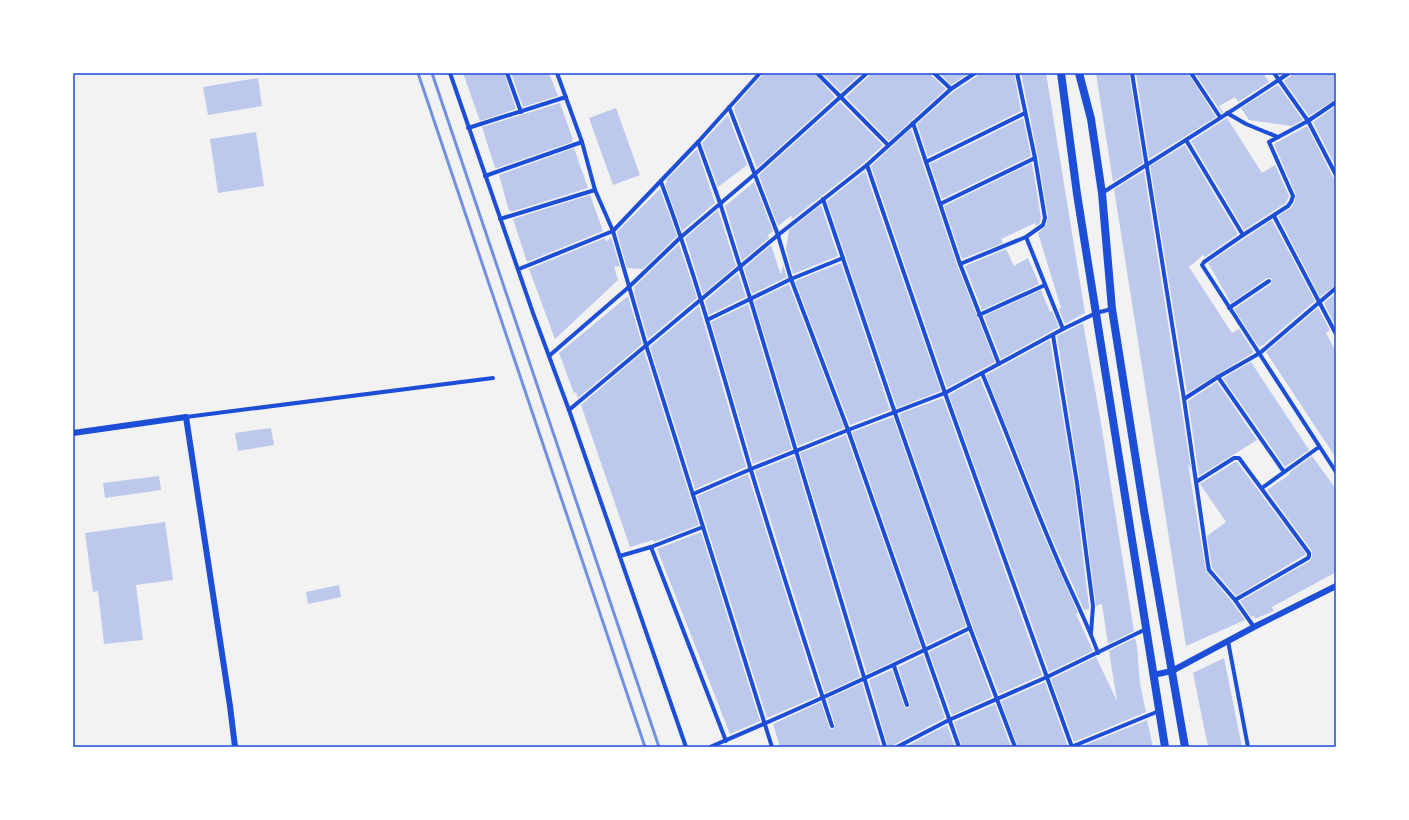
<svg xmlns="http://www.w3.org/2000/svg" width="1409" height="820" viewBox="0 0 1409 820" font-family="Montserrat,sans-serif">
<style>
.building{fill:#bdc9ec}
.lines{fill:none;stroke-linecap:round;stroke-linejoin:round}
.minor{stroke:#1d4ed8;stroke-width:4}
.tertiary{stroke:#1d4ed8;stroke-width:6}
.primary{stroke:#1d4ed8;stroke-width:8}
.rail{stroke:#7290e2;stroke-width:3}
.neatline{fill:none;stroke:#1d4ed8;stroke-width:1.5}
</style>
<rect width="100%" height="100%" fill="#f2f2f2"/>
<g class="building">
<path d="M463 73H504L516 109 480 121Z"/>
<path d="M511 73H549L558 96 523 107Z"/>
<path d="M764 73H814L835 97 757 168 734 110 735 109 734 107Z"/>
<path d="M822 73H862L841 92Z"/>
<path d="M870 73H931L932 76 946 89 889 141 846 97 869 76Z"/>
<path d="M939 73H969L951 85Z"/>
<path d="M978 73H1014L1021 111 928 157 917 124 953 92 977 76Z"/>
<path d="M1021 73H1046L1085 313 1065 324 1059 309 1061 308 1038 233 1046 226 1048 217 1038 157Z"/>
<path d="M1096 73H1129L1143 163 1113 182Z"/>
<path d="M1136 73H1188L1216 117 1149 159Z"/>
<path d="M1195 73H1263L1269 82 1238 102 1235 97 1219 106 1223 112 1222 113Z"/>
<path d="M1292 73H1336V99L1309 116 1284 81 1291 76Z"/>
<path d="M258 78 262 106 208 115 203 87Z"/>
<path d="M1278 85 1303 120 1292 126 1249 120 1241 108Z"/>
<path d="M840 102 883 145 865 162 791 220 792 215 778 226 759 175Z"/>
<path d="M560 103 573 140H572V142L497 168H495L482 127Z"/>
<path d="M1336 106V167L1313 122Z"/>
<path d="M616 108 640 175 613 185 589 118Z"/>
<path d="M728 115 747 165 718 187 702 143Z"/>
<path d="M1023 118 1031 156 942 199 930 164Z"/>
<path d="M1227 118 1262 173 1275 165 1289 196 1286 203 1244 230 1191 141Z"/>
<path d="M1307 126 1333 177 1336 178V285L1320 297 1278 216 1291 208 1294 203 1296 195 1274 144Z"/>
<path d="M911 129 957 265 995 362 947 388 871 166Z"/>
<path d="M256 132 264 186 218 193 210 139Z"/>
<path d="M1185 145 1238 234 1205 257 1203 255 1189 267 1232 333 1239 329 1254 352 1187 393 1150 166Z"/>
<path d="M574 148 588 188 511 212V210L509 211 499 175Z"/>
<path d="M697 149 715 203 682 231 665 184 667 182 666 180Z"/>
<path d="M1032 163 1041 218 1040 223 1036 226 1035 223 1001 239 1003 243 962 259 944 206Z"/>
<path d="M865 171 941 391 897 408 827 201Z"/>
<path d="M1144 171 1191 469 1188 464 1206 571 1232 602 1245 620 1186 646 1114 189Z"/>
<path d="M754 182 773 231 768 235 769 238 742 261 725 206Z"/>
<path d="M660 189 677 236 643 269 627 268 617 232Z"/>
<path d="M590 195 603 231 527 262 513 219Z"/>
<path d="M821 205 838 256 793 274 786 249 789 230Z"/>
<path d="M718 210 736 266 703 294 685 238Z"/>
<path d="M1272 220 1315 301 1262 346 1261 345 1259 347 1234 309 1271 284 1272 279 1270 278H1267L1231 303 1208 263Z"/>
<path d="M611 237 620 267 614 266 618 280 555 339 529 269 605 238 606 242Z"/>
<path d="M679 244 697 298 648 339 634 292 635 291 634 287Z"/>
<path d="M771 245 781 275 783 265 787 277 752 294 744 268Z"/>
<path d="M1006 249 1014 266 1028 258 1039 284 982 310 965 266Z"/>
<path d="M841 263 890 410 850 425 795 281Z"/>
<path d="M738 273 746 297 709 315 705 301Z"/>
<path d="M789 284 844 428 798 446 754 301Z"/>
<path d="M1041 290 1050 312 1052 311 1059 327 1001 359 984 316Z"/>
<path d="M1336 293V324L1335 325 1324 303Z"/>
<path d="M628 296 642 344 578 398 576 392 574 393 559 353Z"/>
<path d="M748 304 792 449 753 464 711 322Z"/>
<path d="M699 306 746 467 695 489 650 347Z"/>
<path d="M1318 308 1330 330 1326 333 1336 352V458L1266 352Z"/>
<path d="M1083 323 1100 417 1134 631 1108 644 1102 604 1096 606 1080 482 1057 336Z"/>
<path d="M1050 340 1074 484 1089 606V609L1084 610 1051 536 986 375Z"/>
<path d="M644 351 699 525 654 542 653 540 630 547 581 405Z"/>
<path d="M1251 362 1309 450 1285 467 1223 378Z"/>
<path d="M980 378 1045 539 1078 613 1076 614 1093 651 1049 672 949 395Z"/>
<path d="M1217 382 1257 440 1199 476 1188 401Z"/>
<path d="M943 398 1042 675 999 694 973 627 899 414Z"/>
<path d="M893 417 966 626 927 645 852 432Z"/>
<path d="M271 428 274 445 238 451 235 433Z"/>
<path d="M846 435 921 648 867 674 800 453Z"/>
<path d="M794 456 860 677 825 693 755 471Z"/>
<path d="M1312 456 1336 489V572L1272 607 1274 611 1255 619 1254 616 1251 617 1240 601 1310 561 1312 557V551L1267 490 1290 474 1289 473Z"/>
<path d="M1235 462H1237L1306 554 1305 555 1236 596 1212 568 1207 536 1226 522 1200 484Z"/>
<path d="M748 474 818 696 767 718 697 496Z"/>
<path d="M159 476 161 490 105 498 103 483Z"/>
<path d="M165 522 173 580 136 585 143 640 104 644 98 591 93 592 85 533Z"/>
<path d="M701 532 760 721 730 734 657 549Z"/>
<path d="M339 585 341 597 308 604 306 592Z"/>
<path d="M968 633 992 697 952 715 929 652Z"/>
<path d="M1135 638 1137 646 1140 684 1146 712 1074 742 1051 679 1096 657 1117 701 1109 651Z"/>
<path d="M923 655 945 718 895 744 894 747H888L869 680 892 670 904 706 906 708H908L910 704 898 667Z"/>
<path d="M1224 658 1242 747H1208L1193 673Z"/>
<path d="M1045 682 1068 747H1018L1001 701Z"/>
<path d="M862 683 881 747H780L773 724 821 702 829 727 831 729H833L835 725 827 699Z"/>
<path d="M995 704 1011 747H962L954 722Z"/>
<path d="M1147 720 1153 747H1080Z"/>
<path d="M947 725 955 747H905Z"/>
</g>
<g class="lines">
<g class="minor">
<path d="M450 73 533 313 569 410 686 747"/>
<path d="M507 73 521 112"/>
<path d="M557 73 582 142 595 190 613 231 646 345 772 747"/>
<path d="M817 73 888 145"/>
<path d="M934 73 951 89"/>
<path d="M1132 73 1184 399 1208 565 1209 570 1235 600 1254 627"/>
<path d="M1191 73 1220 117"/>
<path d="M1274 73 1308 121 1336 175"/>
<path d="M1336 102 1308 121 1269 142 1293 196 1291 202 1288 206 1243 235 1204 262 1202 265 1336 472"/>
<path d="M729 107 778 235 791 279 848 430 959 747"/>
<path d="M1227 113 1246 124 1278 137"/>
<path d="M913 123 960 264 999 364"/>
<path d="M468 128 566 97"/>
<path d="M1186 140 1243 235"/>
<path d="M698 142 720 203 750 298 885 747"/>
<path d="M926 162 1025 113"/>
<path d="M867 165 945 393 1072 747"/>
<path d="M485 176 582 142"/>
<path d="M661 182C696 275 722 371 750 467 776 553 804 640 832 726"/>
<path d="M1102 193C1165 153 1228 114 1289 73"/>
<path d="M823 199 895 413 970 628 1015 747"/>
<path d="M940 204 1035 158"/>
<path d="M1274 216 1336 334"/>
<path d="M500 219 595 190"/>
<path d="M1026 237 1063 329"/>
<path d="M960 264 1026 237 1043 225 1045 218 1035 158 1017 73"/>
<path d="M519 269 613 231 698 142 760 73"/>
<path d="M1229 308 1269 281"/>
<path d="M979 315 1045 285"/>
<path d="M707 320 791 279 843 258"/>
<path d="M1053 335 1077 483 1093 606 1091 633"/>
<path d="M549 356 630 286 681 237 755 174 867 73"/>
<path d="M982 373C1008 435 1031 499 1058 561 1071 592 1087 622 1098 653"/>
<path d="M1218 377 1284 472"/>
<path d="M1184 399 1218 377 1260 353 1336 288"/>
<path d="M569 410 778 235 867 165 951 89 975 73"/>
<path d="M186 417 493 378"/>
<path d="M1196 482 1234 458H1239L1309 553V556L1308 558 1235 600"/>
<path d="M1262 488 1319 447"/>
<path d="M693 494 751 469 848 430 945 393 1063 329 1096 313 1112 309"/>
<path d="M651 547 726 741"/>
<path d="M620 556 651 547 703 527"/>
<path d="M1228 641 1248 747"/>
<path d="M894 666 907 705"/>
<path d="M710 747C798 710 884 670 970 628"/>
<path d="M897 747 949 720 1047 677 1146 629"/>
<path d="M1071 747 1159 711"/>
</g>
<g class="tertiary">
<path d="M73 433 186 417 230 706 235 747"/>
<path d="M1153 675 1172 671 1254 627 1336 586"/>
</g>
<g class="primary">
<path d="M1061 73 1077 194 1165 747"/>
<path d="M1079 73 1091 119 1102 193 1112 309 1144 511 1185 747"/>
</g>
<g class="rail">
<path d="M418 73 645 747"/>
<path d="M432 73 659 747"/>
</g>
</g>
<rect width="1409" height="820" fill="none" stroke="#ffffff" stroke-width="148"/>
<rect x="74" y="74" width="1261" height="672" class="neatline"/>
</svg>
